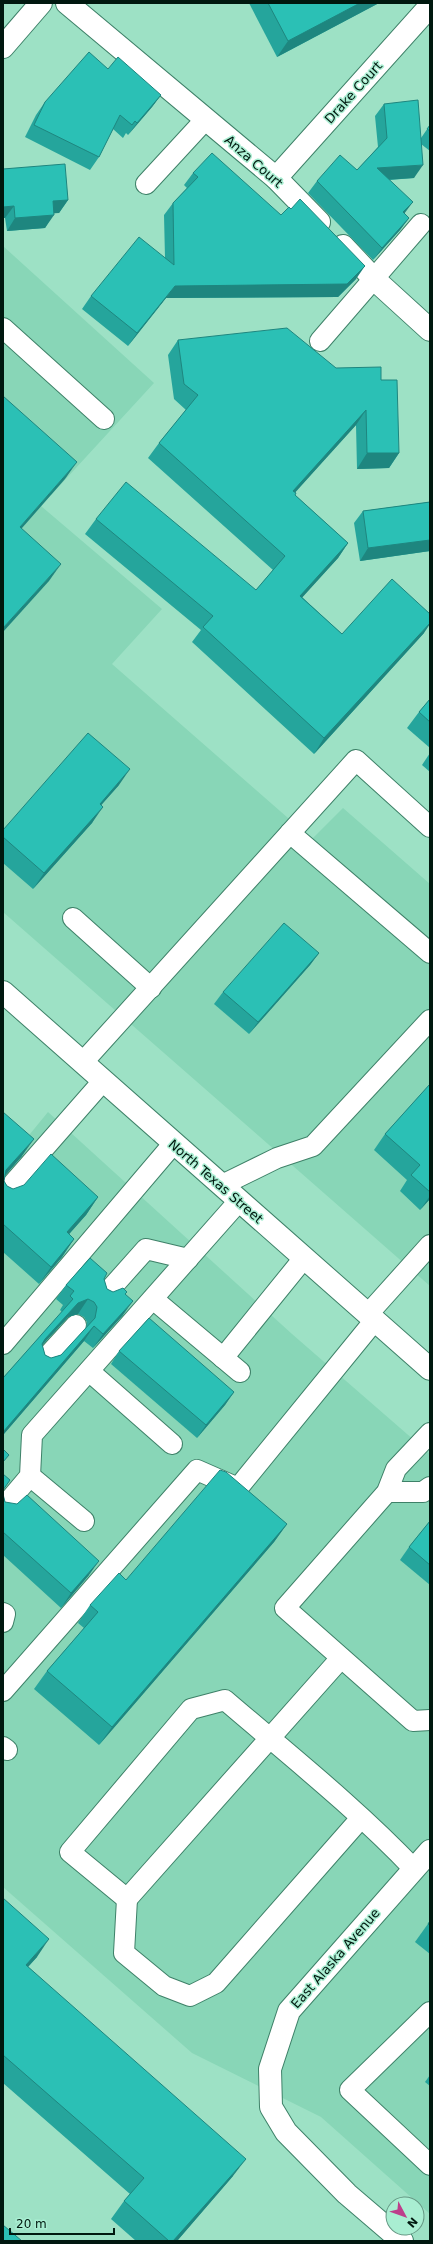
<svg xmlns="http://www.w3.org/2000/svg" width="433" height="2244" viewBox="0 0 433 2244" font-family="'DejaVu Sans',sans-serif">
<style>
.built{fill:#88d6b7}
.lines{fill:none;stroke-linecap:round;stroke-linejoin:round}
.service-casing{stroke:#3e8168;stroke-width:22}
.minor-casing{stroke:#3e8168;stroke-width:24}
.secondary-casing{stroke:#3e8168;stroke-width:24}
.service{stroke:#fff;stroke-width:20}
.minor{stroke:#fff;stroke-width:22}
.secondary{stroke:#fff;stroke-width:22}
.wall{fill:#25a59c;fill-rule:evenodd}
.shaded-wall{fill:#1e867f}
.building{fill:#2bc0b5;stroke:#1e867f;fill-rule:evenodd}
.labels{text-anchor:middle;stroke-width:3;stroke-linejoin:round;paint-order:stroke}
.street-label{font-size:13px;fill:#00180f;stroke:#a9eed2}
</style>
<rect width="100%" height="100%" fill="#9de1c5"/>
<g class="built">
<path d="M3 246 154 383 41 506 162 609 112 664 312 839 343 808 430 884V1286L3 912Z"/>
<path d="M48 1112 292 1334 430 1454V2214L321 2117 192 2053 3 1887V1167Z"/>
</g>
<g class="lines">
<g class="service-casing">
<g id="service">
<path d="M146 184 205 120"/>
<path d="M3 328 104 419"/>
<path d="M320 341 421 224"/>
<path d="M290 833 430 953"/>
<path d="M73 918 151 988"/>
<path d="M83 1062 356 760 430 827"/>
<path d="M222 1185 277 1158 313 1146 430 1020"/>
<path d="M3 1195 103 1081"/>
<path d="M105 1295 146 1249 188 1259"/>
<path d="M153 1299 240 1372"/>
<path d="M368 1314 430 1245"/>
<path d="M3 1344 174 1143"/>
<path d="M223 1358 304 1258"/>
<path d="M43 1361 76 1325"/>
<path d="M89 1371 172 1444"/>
<path d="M430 1433 396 1469 387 1492 285 1608 413 1721 430 1720"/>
<path d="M30 1476 84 1521"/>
<path d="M387 1492H423L430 1487"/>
<path d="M3 1508 30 1476 32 1435 239 1201"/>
<path d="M3 1613 5 1614 3 1622"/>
<path d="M341 1658 127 1899 70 1852 191 1709 225 1700C289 1755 356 1808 414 1869"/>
<path d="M3 1691 197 1470 238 1488 375 1320"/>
<path d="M3 1747 7 1750"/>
<path d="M127 1899 124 1953 164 1986 190 1996 216 1983 361 1818"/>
<path d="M430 2012 350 2090 430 2165"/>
</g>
</g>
<g class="minor-casing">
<g id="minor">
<path d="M67 3 276 178 319 222"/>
<path d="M3 47 41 3"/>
<path d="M276 178 430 6"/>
<path d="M343 246 374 279 430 330"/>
<path d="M402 2241 347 2194 286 2132 271 2107 270 2069 289 2011 430 1851"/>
</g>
</g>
<g class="secondary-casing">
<path id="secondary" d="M3 992 430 1369"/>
</g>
<use href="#service" class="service"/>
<use href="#minor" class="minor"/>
<use href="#secondary" class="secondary"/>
</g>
<g class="wall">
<path d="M249 3H379L277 57Z"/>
<path d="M108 69 161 95 152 107 128 135 126 133 123 138 113 129 99 157 90 170 25 137 36 115 45 102Z"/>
<path d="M384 104 421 138 430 125V151L421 144 414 178 389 180 405 214 409 218 400 230 373 260 308 193 317 181 357 170 378 147 375 116Z"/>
<path d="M3 169 68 200 59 213H54L45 228 7 231 5 218H3Z"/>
<path d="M193 173 281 215 356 279 338 297 166 298 128 346 82 309 91 296 165 258 164 215 173 203 187 188 184 185Z"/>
<path d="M178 340 336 368 381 380 399 453 389 468 357 469 356 425 295 492V495L348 543 338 558 302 597 342 634 424 633 314 754 192 642 201 630 85 534 96 519 256 590 273 570 148 458 159 443 186 410 174 399 168 355Z"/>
<path d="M430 502V551L360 561 354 523 363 511Z"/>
<path d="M430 699V748L407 728 419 712Z"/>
<path d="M430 753V772L422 765Z"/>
<path d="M119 785 101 805 92 823 33 889 3 863V830Z"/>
<path d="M319 953 310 965 249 1034 214 1004 223 992Z"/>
<path d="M430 1084V1199L420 1210 400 1191 407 1180 374 1150 385 1134Z"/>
<path d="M3 1112 22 1156 5 1175 4 1181 7 1186 13 1189 98 1197 86 1215 69 1234 74 1239 62 1257 39 1284 3 1252Z"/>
<path d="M104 1279 107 1289 113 1292H127L125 1294 123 1315 93 1348 84 1341 3 1435V1378L62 1312 60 1310 63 1305 56 1299 66 1285ZM78 1314 84 1317 87 1322 86 1328 61 1355 51 1358 45 1355 42 1345 68 1317Z"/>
<path d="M119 1351 234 1392 225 1405 197 1438 111 1364Z"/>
<path d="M3 1494 5 1502 89 1575 61 1608 3 1555Z"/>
<path d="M430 1521V1585L400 1560 409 1547Z"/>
<path d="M287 1524 274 1542 99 1745 34 1689 47 1671 84 1628 78 1623 90 1605 126 1580Z"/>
<path d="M3 1898 37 1957 28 1967 233 2176 177 2241H136L111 2219 124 2201 130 2194 3 2083Z"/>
<path d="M430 1921V1954L415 1942Z"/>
<path d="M430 2075V2086L425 2082Z"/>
</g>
<g class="shaded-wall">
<path d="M360 3H379L277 57 288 41Z"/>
<path d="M161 95 152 107 128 135 137 123Z"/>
<path d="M423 165 414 178 369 181 377 168Z"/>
<path d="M68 200 59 213 44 214 53 201Z"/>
<path d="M413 202 404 214 403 212Z"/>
<path d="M14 206 5 218H3V207Z"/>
<path d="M54 215 45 228 7 231 15 218Z"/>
<path d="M409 218 400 230 373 260 382 248Z"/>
<path d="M365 266 356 279 338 297 166 298 128 346 137 333 175 286Z"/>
<path d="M366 410 356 425 283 506 293 491Z"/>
<path d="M367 453H399L389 468 357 469Z"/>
<path d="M77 462 65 479 8 544 20 527Z"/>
<path d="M430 540V551L360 561 368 548Z"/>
<path d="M348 543 338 558 290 611 300 596Z"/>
<path d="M61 564 49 581 3 632V628Z"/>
<path d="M430 623V624L424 633 314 754 324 738Z"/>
<path d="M130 769 119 785 88 820 100 804Z"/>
<path d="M103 807 92 823 33 889 44 873Z"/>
<path d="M319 953 310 965 249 1034 258 1022Z"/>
<path d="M34 1139 22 1156 3 1178 6 1170Z"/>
<path d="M430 1196V1199L420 1210Z"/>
<path d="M98 1197 86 1215 55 1250 67 1232Z"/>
<path d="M74 1239 62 1257 39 1284 51 1267Z"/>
<path d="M88 1299 78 1314 68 1317 35 1353 45 1339 78 1303Z"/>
<path d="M133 1301 123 1315 93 1348 103 1334Z"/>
<path d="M94 1326 84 1341 3 1435V1432Z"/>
<path d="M234 1392 225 1405 197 1438 206 1425Z"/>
<path d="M287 1524 274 1542 99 1745 112 1727Z"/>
<path d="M99 1561 89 1575 61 1608 71 1593Z"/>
<path d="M49 1939 37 1957 13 1983 26 1965Z"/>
<path d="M246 2159 233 2176 177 2241H173Z"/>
</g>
<g class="building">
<path d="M268 3H360L288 41Z"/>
<path d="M89 52 108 69 118 57 161 95 137 123 135 121 132 125 120 115 99 157 34 125 45 102Z"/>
<path d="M418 100 423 165 377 168 413 202 403 212 409 218 382 248 317 181 340 155 357 170 387 138 384 104Z"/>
<path d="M430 125V131L427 129Z"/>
<path d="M212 153 281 215 289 207 291 209 300 199 365 266 347 284 175 286 137 333 91 296 139 237 174 265 173 203 198 177 193 173Z"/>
<path d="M65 164 68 200 53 201 54 215 15 218 14 206 3 207V169Z"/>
<path d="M287 328 336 368 381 367V380H397L399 453H367L366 410 293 491 296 493 295 495 348 543 300 596 342 634 392 579 430 614V623L324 738 203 627 213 616 96 519 126 482 256 590 285 556 159 443 198 395 184 384 178 340Z"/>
<path d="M3 396 77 462 20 527 61 564 3 628Z"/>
<path d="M430 502V540L368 548 363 511Z"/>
<path d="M430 699V722L419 712Z"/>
<path d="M88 733 130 769 100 804 103 807 44 873 3 837V830Z"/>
<path d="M284 923 319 953 258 1022 223 992Z"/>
<path d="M430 1084V1192L411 1175 420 1165 385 1134Z"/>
<path d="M3 1112 34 1139 6 1170 4 1181 7 1186 13 1189 24 1185 51 1154 98 1197 67 1232 74 1239 51 1267 3 1224Z"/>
<path d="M90 1258 107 1273 104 1279 107 1289 113 1292 123 1288 127 1292 125 1294 133 1301 103 1334 94 1326 3 1432V1378L73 1299 70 1296 74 1291 66 1285ZM88 1299 94 1302 97 1307 95 1318 61 1355 51 1358 45 1355 42 1344 45 1339 78 1303Z"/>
<path d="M149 1318 234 1392 206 1425 119 1351Z"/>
<path d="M3 1449 9 1455 3 1462Z"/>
<path d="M220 1470 226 1472 287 1524 112 1727 47 1671 98 1612 90 1605 119 1573 126 1580Z"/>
<path d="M3 1474 10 1480 3 1490Z"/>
<path d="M3 1494 5 1502 17 1504 27 1495 99 1561 71 1593 3 1532Z"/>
<path d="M430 1521V1565L409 1547Z"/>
<path d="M3 1898 49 1939 26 1965 246 2159 173 2241H169L124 2201 144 2178 3 2055Z"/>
<path d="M430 1921V1926L428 1924Z"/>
<path d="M3 2225 22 2241H3Z"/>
</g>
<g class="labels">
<g class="street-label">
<text transform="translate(353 92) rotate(-48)" y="5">Drake Court</text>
<text transform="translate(254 161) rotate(41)" y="5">Anza Court</text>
<text transform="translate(216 1181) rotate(41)" y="5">North Texas Street</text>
<text transform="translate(335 1958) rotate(-49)" y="5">East Alaska Avenue</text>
</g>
</g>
<rect width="433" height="2244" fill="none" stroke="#00180f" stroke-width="8"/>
<g transform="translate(405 2216) rotate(131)"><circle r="19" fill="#a9eed2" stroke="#659884"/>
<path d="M0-3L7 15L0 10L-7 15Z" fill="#bd3e8b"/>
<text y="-6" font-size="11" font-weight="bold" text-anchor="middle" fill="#00180f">N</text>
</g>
<path d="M10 2228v6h104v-6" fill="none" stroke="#00180f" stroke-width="2"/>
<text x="16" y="2228" font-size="12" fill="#00180f" stroke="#a9eed2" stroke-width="3" paint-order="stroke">20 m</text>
</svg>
